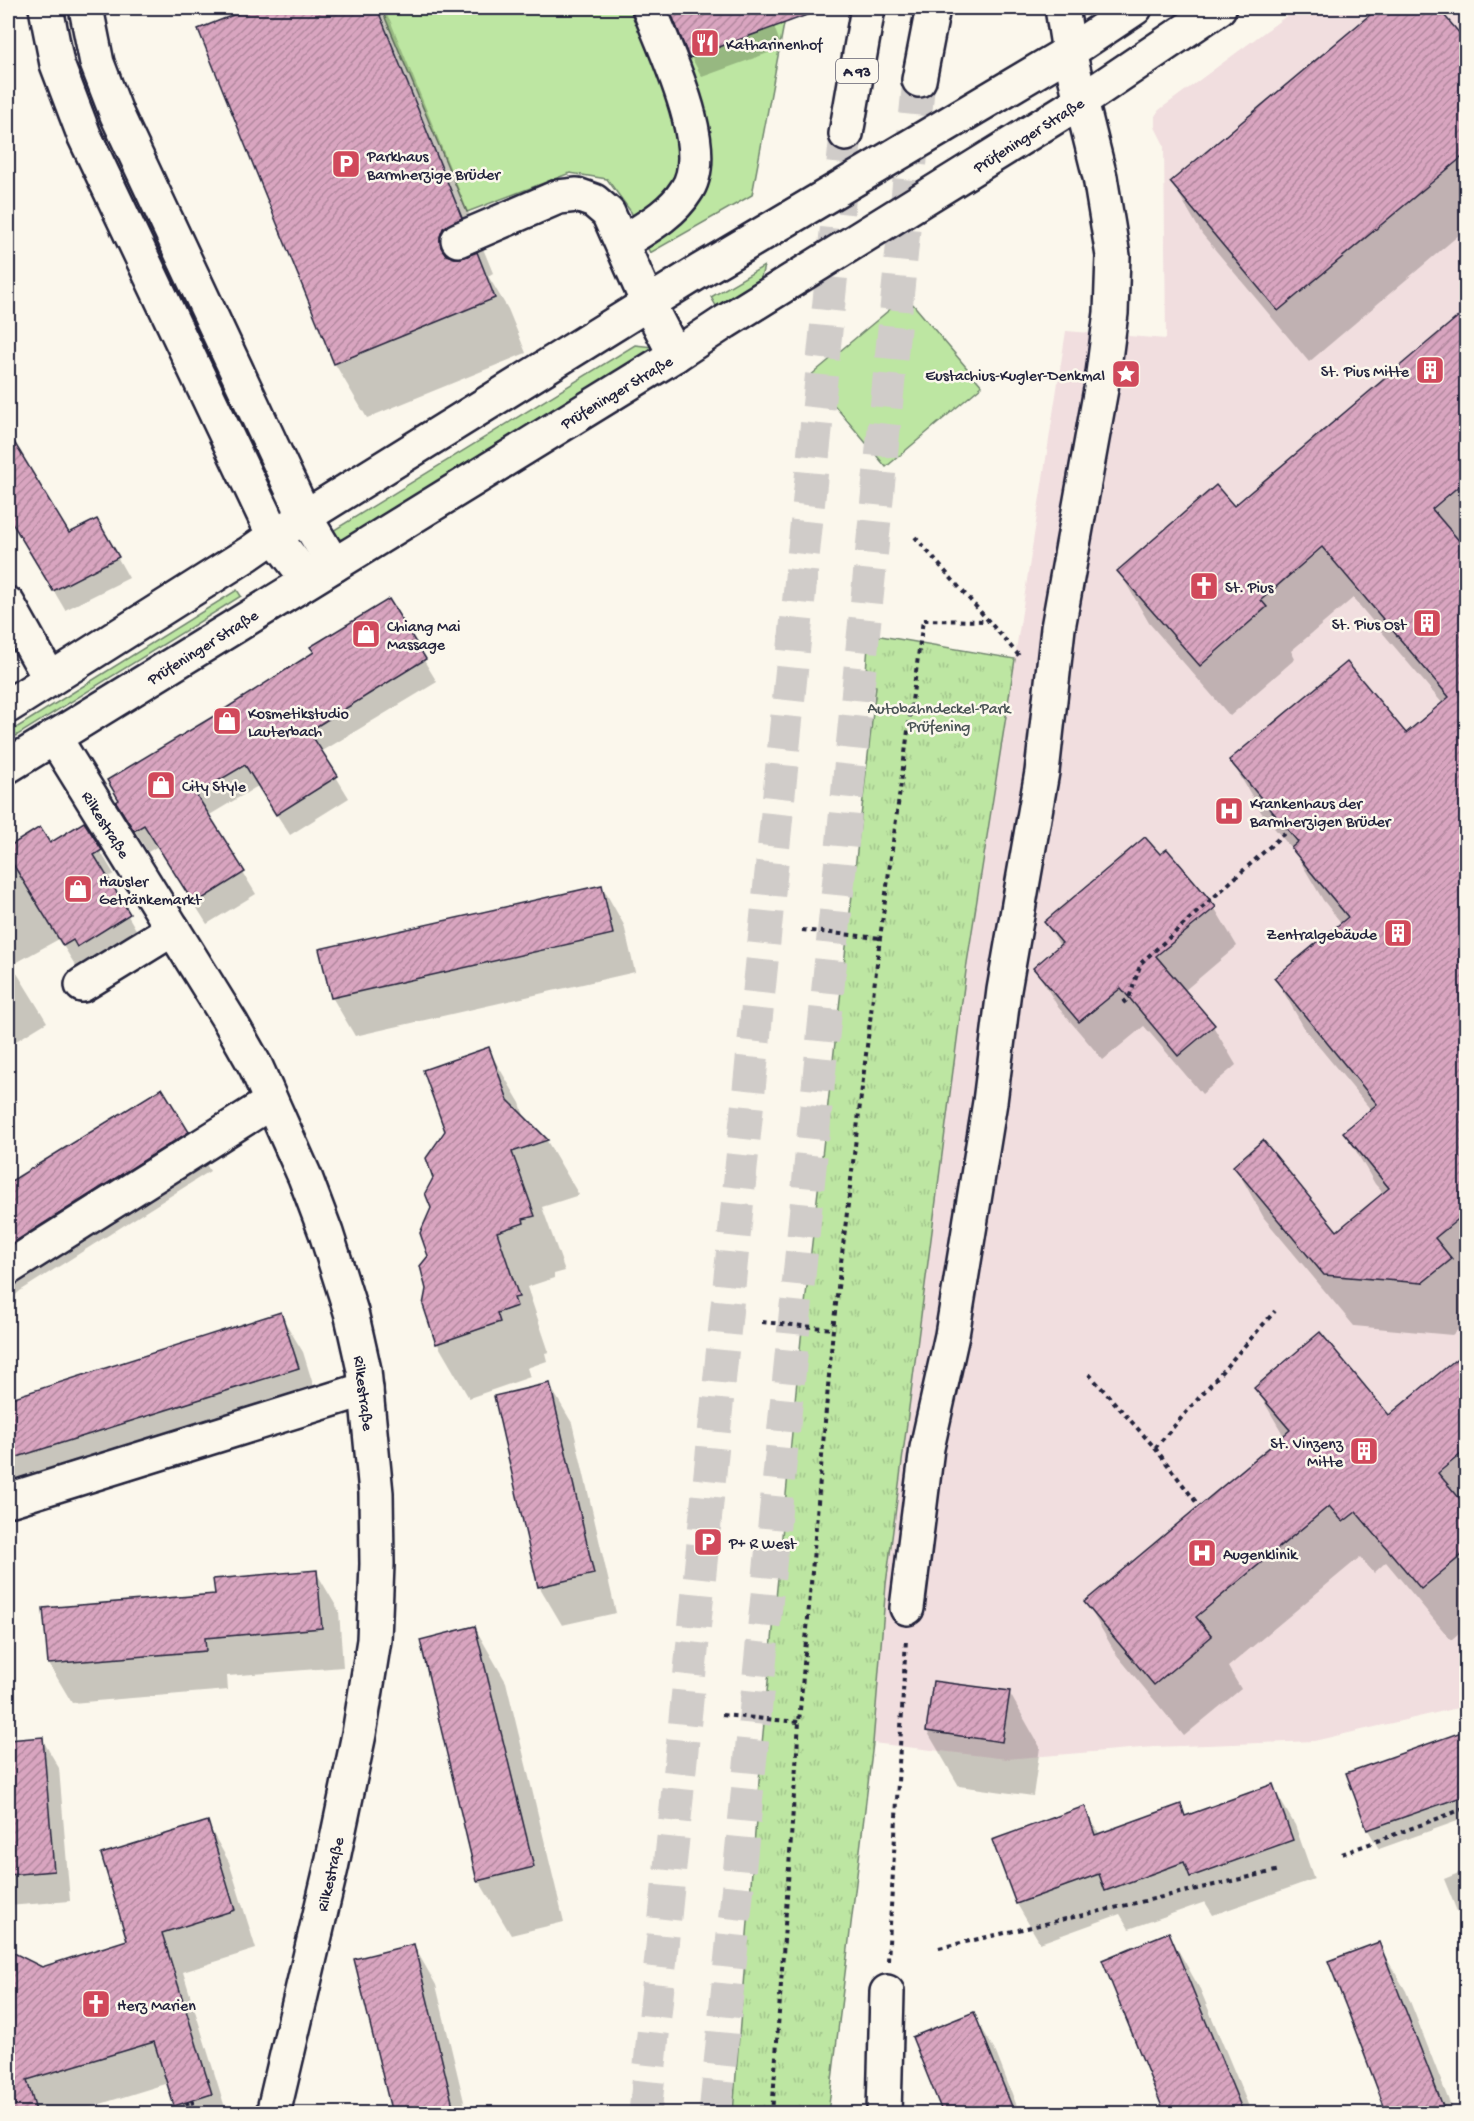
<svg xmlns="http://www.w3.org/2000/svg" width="1474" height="2121" viewBox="0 0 1474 2121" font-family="'Gochi Hand',sans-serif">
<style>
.built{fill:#f1dedf}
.grass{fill:#bde6a2;stroke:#70846e;stroke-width:1.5}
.park{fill:url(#park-tufts);stroke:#70846e;stroke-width:1.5}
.shadow{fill:#0003}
.building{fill:url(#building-hatch);stroke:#22223b;stroke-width:1.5}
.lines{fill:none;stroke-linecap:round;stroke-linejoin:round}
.highway-tunnel{stroke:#d0ccc9;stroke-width:33;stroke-dasharray:33 16;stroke-linecap:butt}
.minor-casing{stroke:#22223b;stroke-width:38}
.highway-casing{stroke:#22223b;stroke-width:38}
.path{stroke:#22223b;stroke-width:4;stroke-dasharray:4.5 4.5;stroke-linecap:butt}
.minor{stroke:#fbf7ec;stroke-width:33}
.highway{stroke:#fbf7ec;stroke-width:33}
.labels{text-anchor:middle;stroke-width:5;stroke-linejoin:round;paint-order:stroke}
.shield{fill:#fbf7ec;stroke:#636270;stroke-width:1.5}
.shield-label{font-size:15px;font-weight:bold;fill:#22223b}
.poi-label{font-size:16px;fill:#22223b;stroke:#fbf7ec;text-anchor:start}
.street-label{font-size:16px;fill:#22223b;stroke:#fbf7ec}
.park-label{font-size:16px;fill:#495355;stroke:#fbf7ec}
</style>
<defs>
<pattern id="park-tufts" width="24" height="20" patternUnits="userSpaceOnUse" patternTransform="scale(1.5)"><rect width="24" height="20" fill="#bde6a2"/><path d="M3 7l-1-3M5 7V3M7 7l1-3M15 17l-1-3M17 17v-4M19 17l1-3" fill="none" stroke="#a2c58c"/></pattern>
<pattern id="building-hatch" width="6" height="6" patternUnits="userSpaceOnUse" patternTransform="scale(1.5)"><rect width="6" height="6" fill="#d9a5c0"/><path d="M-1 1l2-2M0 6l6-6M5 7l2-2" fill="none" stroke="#b0869d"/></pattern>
</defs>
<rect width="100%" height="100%" fill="#fbf7ec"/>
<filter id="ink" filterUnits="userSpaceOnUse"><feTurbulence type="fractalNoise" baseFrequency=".0167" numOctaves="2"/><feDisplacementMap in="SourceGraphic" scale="12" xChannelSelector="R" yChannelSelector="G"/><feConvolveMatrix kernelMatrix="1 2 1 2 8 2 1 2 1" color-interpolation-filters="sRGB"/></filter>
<g filter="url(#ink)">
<path class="built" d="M1297 8H1466V1706L1314 1741 1154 1747 1007 1759 873 1743 886 1584 967 963 1066 331 1166 339 1164 145 1155 127V116L1159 110Z"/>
<g class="grass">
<path d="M381 8H787L752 195 650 253 631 212 607 179 570 173 467 212Z"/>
<path d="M764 266 759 285 719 311 711 297Z"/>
<path d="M906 296 982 386 886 467 810 376Z"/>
<path d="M635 345 653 347V352L353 537 336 540 331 532Z"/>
<path d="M237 590 241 596 8 741V733Z"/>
</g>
<path class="park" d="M869 634 1015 659 967 963 886 1584 873 1743 828 2113H733L762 1744 801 1339 876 686 865 684Z"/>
<g class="shadow">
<path d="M255 8H382L390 20 493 273 488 276 508 309 526 353 367 418 335 364 200 30Z"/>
<path d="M670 8H767L782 48 702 77 691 57Z"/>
<path d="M1380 8H1436L1466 44V229L1309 362 1202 234 1172 182Z"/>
<path d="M1466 312V1323L1452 1335 1354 1326 1264 1218 1235 1166 1337 1233 1384 1194 1375 1184 1345 1132 1371 1110 1306 1031 1276 979 1342 924 1323 900 1296 854 1261 812 1231 760 1406 735 1443 704 1353 598 1291 651 1295 659 1230 716 1149 623 1119 571 1234 508Z"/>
<path d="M8 435 68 535 97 521 129 578 65 610 8 513Z"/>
<path d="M388 601 437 682 321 752 349 798 290 835 258 786 208 816 256 894 207 924 158 846 148 852 131 824 214 717 315 653Z"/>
<path d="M84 824 114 874 106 878 141 938 91 969 87 962 77 968 59 939 12 965 47 1022 8 1046V848L40 829 50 845Z"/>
<path d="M1160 856 1214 907 1237 946 1184 991 1213 1026 1236 1065 1202 1094 1144 1026 1103 1060 1058 1007 1035 968 1060 946 1046 922Z"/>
<path d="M602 886 624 925 635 972 355 1036 332 997Z"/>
<path d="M488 1049 520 1103 525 1119 547 1141 579 1195 542 1207 565 1271 554 1274V1278L527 1287 549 1352 545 1353 547 1361 527 1368 530 1377 469 1398 437 1343 430 1256 435 1178 447 1131Z"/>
<path d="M162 1090 210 1171 20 1291 8 1302V1184Z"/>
<path d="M280 1314 303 1352 320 1407 8 1506V1400Z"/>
<path d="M1466 1352V1627L1451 1640 1386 1562 1374 1573 1360 1557 1228 1667 1241 1689 1184 1736 1116 1654 1086 1602 1284 1436 1256 1388 1389 1417Z"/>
<path d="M549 1384 572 1423 616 1613 562 1625 539 1586Z"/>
<path d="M316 1572 339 1611 343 1667 227 1676 228 1690 72 1703 49 1664 45 1610 216 1596Z"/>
<path d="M475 1628 506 1682 564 1922 511 1935 479 1881 421 1641Z"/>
<path d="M1009 1692 1040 1747 1033 1796 959 1786 927 1731Z"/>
<path d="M1466 1731V1818L1379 1849 1368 1830Z"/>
<path d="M42 1739 59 1768 70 1901 8 1906V1742Z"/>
<path d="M1272 1786 1295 1825 1314 1879 1213 1915 1205 1902 1129 1929 1120 1914 1040 1943 1017 1904 994 1841 1084 1808 1100 1835 1180 1806 1186 1818Z"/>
<path d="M207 1823 229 1862 256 1949 183 1972 227 2114H180L175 2105 168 2083 68 2114H8V1951L41 1968 129 1941Z"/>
<path d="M1466 1870V1934L1444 1879Z"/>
<path d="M1169 1934 1200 1989 1252 2114H1167Z"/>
<path d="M1378 1944 1406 1991 1454 2114H1389Z"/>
<path d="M414 1946 436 1985 467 2114H393Z"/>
<path d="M974 2014 996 2053 1020 2114H945Z"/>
</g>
<g class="building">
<path d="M251 8H377L462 218 443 228 440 237 441 247 446 255 455 258 465 257 477 252 495 298 334 364 198 29Z"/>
<path d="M669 8H817L818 11 689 58Z"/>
<path d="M1378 8H1438L1467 42V153L1278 311 1170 182Z"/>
<path d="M1467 309V479L1432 509 1467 550V1212L1435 1238 1452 1259 1422 1283 1324 1275 1233 1166 1263 1140 1337 1231 1389 1188 1343 1132 1377 1104 1274 978 1348 917 1291 848 1298 842 1229 760 1347 662 1406 733 1449 697 1322 547 1261 600 1267 607 1200 666 1117 571 1216 485 1234 506Z"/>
<path d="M8 432 69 533 97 519 119 557 53 591 8 516Z"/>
<path d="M389 599 426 659 309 731 338 776 276 815 245 765 196 794 245 872 194 904 144 825 134 831 116 802 119 800 107 780 214 716 314 652 310 647Z"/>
<path d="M84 822 102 850 94 855 130 914 77 947 73 940 63 946 8 856V847L40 827 50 843Z"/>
<path d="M1145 837 1160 854 1167 849 1216 907 1156 956 1215 1025 1178 1056 1121 988 1079 1022 1033 968 1062 943 1044 922Z"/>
<path d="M602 885 613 934 331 998 319 949Z"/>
<path d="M489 1047 508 1100 548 1140 512 1152 535 1216 523 1219 524 1223 497 1232 519 1297 514 1298 517 1306 497 1313 500 1322 436 1344 423 1305 426 1289 420 1266 428 1256 420 1233 431 1208 425 1193 433 1178 426 1158 445 1131 423 1070Z"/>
<path d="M162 1088 189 1132 8 1246V1183Z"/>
<path d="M281 1312 299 1368 8 1460V1399Z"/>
<path d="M1320 1332 1389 1415 1467 1350V1449L1438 1473 1467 1507V1551L1421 1589 1356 1512 1343 1522 1329 1506 1196 1617 1212 1636 1154 1685 1084 1602 1290 1430 1254 1388Z"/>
<path d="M550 1383 594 1574 538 1587 494 1396Z"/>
<path d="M317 1570 322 1628 205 1638 206 1651 48 1664 43 1608 215 1594 213 1579Z"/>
<path d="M475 1626 534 1867 477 1881 420 1640Z"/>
<path d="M933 1681 1010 1691 1002 1742 926 1731Z"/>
<path d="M1467 1730V1795L1367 1830 1346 1773Z"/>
<path d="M43 1737 54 1871 8 1875V1740Z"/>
<path d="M1273 1784 1293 1840 1190 1877 1184 1862 1105 1891 1099 1874 1016 1904 992 1840 1085 1806 1095 1835 1181 1804 1185 1816Z"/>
<path d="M208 1821 235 1910 162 1933 212 2094 174 2106 154 2042 27 2080 37 2114H8V1950L42 1967 127 1940 101 1854Z"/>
<path d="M1169 1932 1244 2114H1165L1102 1960Z"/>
<path d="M1379 1942 1446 2114H1387L1349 2014 1328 1961Z"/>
<path d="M414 1944 455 2114H392L354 1959Z"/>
<path d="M974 2012 1015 2114H943L912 2037Z"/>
</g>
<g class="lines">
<g class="highway-tunnel">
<path d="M645 2114 846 134"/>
<path d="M715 2114 919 80"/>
</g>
<g class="minor-casing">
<g id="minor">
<path d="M458 240 558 197 577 195 594 201 608 213 648 303 675 355"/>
<path d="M622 243C644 229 672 214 686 191 715 150 665 50 649 8"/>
<path d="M8 604 50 679"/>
<path d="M8 706 248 554 274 536 700 271 1069 52 1135 8"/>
<path d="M54 737 231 1023 256 1067 305 1177 326 1233 351 1312 364 1370 376 1493 377 1564 374 1640 359 1734 331 1868 273 2114"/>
<path d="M8 766 675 355 725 322 1081 101 1219 8"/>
<path d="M82 985 173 929"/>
<path d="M8 1268 271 1102"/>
<path d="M8 1498 12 1499 366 1389"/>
<path d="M907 1608 927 1448 952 1335 990 1102 1004 990 1042 772 1058 628 1101 389 1111 313 1113 256 1100 177 1069 52 1062 8"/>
<path d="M884 2114 887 1992"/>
</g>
</g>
<g class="highway-casing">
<g id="highway">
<path d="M46 8 57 64 84 135 274 536 308 580"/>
<path d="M86 8 97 63 117 115 305 517 334 565"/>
<path d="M919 80 933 8"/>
<path d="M846 134 868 8"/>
</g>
</g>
<g class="path">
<path d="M915 537 1021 658"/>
<path d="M802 930 880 938"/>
<path d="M1123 1003 1129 998 1141 963 1288 830"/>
<path d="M762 1322 833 1329"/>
<path d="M1089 1374 1155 1448 1199 1506"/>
<path d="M1155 1448 1275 1311"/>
<path d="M722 1715 799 1722"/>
<path d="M1342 1854 1466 1808"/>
<path d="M939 1948 1280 1870"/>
<path d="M888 1961 906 1639"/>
<path d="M192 2100 196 2114"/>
<path d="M176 2114 189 2109 187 2102"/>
<path d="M772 2114 799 1722 833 1329 880 938 923 620 988 621"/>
</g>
<use href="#minor" class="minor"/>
<use href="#highway" class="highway"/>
</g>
</g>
<defs>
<g id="restaurant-square" transform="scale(1.5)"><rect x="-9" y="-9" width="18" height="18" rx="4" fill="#d1495b" stroke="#fbf7ec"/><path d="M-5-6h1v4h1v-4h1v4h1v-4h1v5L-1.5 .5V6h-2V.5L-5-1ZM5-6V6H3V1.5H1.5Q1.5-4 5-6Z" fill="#fff"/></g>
<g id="parking-square" transform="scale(1.5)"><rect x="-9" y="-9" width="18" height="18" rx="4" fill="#d1495b" stroke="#fbf7ec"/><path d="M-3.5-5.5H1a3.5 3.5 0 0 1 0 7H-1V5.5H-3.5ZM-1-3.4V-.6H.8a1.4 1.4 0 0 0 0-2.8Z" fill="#fff"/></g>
<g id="building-square" transform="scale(1.5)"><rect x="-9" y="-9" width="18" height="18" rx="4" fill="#d1495b" stroke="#fbf7ec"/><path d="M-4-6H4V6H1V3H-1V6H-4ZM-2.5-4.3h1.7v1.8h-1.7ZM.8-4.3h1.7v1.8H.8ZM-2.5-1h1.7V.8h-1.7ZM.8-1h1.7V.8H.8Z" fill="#fff"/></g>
<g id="sight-square" transform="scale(1.5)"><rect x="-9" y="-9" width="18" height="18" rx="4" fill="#d1495b" stroke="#fbf7ec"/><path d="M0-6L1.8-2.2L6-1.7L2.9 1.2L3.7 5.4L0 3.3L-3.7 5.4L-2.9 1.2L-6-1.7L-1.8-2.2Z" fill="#fff"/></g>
<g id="church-square" transform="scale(1.5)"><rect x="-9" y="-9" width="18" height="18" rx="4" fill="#d1495b" stroke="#fbf7ec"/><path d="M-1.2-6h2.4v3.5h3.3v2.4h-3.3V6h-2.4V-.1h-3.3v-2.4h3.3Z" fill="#fff"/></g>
<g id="shop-square" transform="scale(1.5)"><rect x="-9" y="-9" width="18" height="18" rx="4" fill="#d1495b" stroke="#fbf7ec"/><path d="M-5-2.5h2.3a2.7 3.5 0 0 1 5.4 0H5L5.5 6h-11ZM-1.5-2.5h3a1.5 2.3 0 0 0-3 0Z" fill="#fff"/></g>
<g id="hospital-square" transform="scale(1.5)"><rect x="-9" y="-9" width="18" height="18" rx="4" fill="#d1495b" stroke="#fbf7ec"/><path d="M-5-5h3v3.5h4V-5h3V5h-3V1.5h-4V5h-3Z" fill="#fff"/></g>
</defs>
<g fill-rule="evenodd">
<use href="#restaurant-square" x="705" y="43"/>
<use href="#parking-square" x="346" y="164"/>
<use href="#building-square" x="1430" y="370"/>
<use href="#sight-square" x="1126" y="374"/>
<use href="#church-square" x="1204" y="586"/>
<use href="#building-square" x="1427" y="623"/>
<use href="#shop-square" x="366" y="634"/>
<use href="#shop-square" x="227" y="721"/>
<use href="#shop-square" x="161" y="785"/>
<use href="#hospital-square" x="1229" y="811"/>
<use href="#shop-square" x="78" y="889"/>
<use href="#building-square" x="1398" y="933"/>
<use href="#building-square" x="1364" y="1451"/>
<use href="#parking-square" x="708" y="1542"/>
<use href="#hospital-square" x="1202" y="1553"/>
<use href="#church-square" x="96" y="2004"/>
</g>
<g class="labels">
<rect class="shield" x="836" y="59" width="42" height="24" rx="4.5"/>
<g class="shield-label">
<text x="857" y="76">A 93</text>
</g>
<g class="poi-label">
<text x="726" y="49">Katharinenhof</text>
<text x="367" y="161">Parkhaus<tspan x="367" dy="18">Barmherzige Brüder</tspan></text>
<text x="1409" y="376" text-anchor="end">St. Pius Mitte</text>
<text x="1105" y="380" text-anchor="end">Eustachius-Kugler-Denkmal</text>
<text x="1225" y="592">St. Pius</text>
<text x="1406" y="629" text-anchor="end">St. Pius Ost</text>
<text x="387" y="631">Chiang Mai<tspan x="387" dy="18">Massage</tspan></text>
<text x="248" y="718">Kosmetikstudio<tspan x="248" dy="18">Lauterbach</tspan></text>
<text x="182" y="791">City Style</text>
<text x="1250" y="808">Krankenhaus der<tspan x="1250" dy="18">Barmherzigen Brüder</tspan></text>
<text x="99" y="886">Hausler<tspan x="99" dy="18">Getränkemarkt</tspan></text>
<text x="1377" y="939" text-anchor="end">Zentralgebäude</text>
<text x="1343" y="1448" text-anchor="end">St. Vinzenz<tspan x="1343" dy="18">Mitte</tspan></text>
<text x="729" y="1548">P+ R West</text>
<text x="1223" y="1559">Augenklinik</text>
<text x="117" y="2010">Herz Marien</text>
</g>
<g class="street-label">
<text transform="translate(1028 134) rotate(-32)" y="6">Prüfeninger Straße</text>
<text transform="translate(616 391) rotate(-31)" y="6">Prüfeninger Straße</text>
<text transform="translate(202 646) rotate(-32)" y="6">Prüfeninger Straße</text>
<text transform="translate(107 824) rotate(58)" y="6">Rilkestraße</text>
<text transform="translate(365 1393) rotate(83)" y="6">Rilkestraße</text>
<text transform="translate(329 1874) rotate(-77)" y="6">Rilkestraße</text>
</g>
<g class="park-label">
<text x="939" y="713">Autobahndeckel-Park<tspan x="939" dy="18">Prüfening</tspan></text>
</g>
</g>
<rect width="1474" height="2121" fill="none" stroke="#fbf7ec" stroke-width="30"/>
<rect x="15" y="15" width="1444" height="2091" fill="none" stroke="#22223b" stroke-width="2" filter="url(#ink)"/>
</svg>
